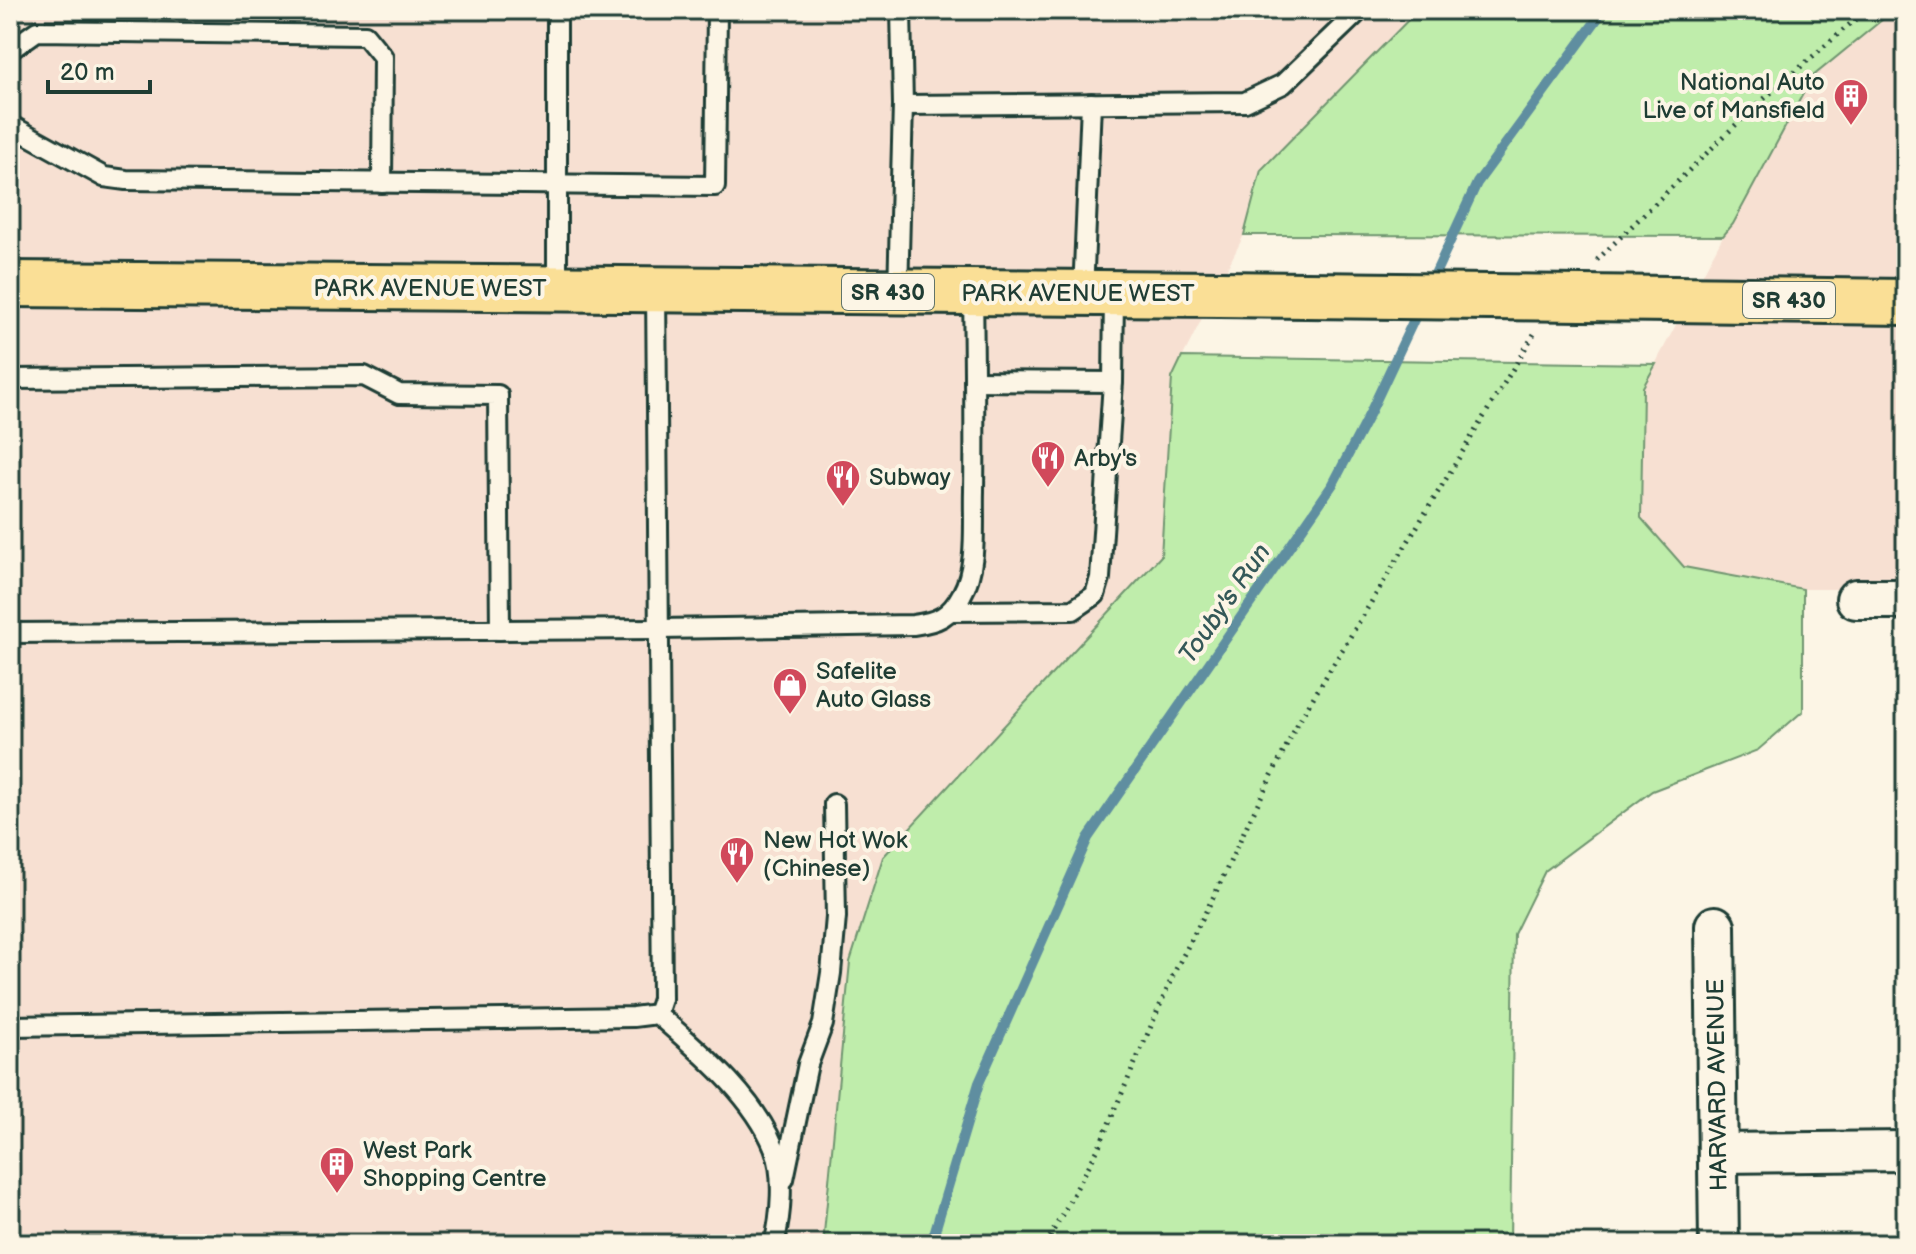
<svg xmlns="http://www.w3.org/2000/svg" width="1916" height="1254" viewBox="0 0 1916 1254" font-family="'Balsamiq Sans',sans-serif">
<style>
.built{fill:#f7e0d2}
.green{fill:#bfedab;stroke:#6f9570;stroke-width:2}
.lines{fill:none;stroke-linecap:round;stroke-linejoin:round}
.stream{stroke:#5e8ea0;stroke-width:10}
.lane-casing{stroke:#1f3d34;stroke-width:24}
.street-casing{stroke:#1f3d34;stroke-width:44}
.primary-casing{stroke:#1f3d34;stroke-width:50}
.path{stroke:#1f3d34;stroke-width:5;stroke-dasharray:2 6;stroke-linecap:butt}
.lane{stroke:#fcf5e5;stroke-width:18}
.street{stroke:#fcf5e5;stroke-width:38}
.primary{stroke:#fadf96;stroke-width:44}
.primary-bridge-casing{stroke:#1f3d34;stroke-width:50;stroke-linecap:butt}
.primary-bridge{stroke:#fadf96;stroke-width:44}
.labels{text-anchor:middle;stroke-width:8;stroke-linejoin:round;paint-order:stroke}
.shield{fill:#fcf5e5;stroke:#617469;stroke-width:2}
.shield-label{font-size:22px;font-weight:bold;fill:#1f3d34}
.poi-label{font-size:24px;fill:#1f3d34;stroke:#fcf5e5;text-anchor:start}
.street-label{font-size:24px;fill:#1f3d34;stroke:#fcf5e5}
.water-label{font-size:26px;font-style:italic;fill:#345858;stroke:#fcf5e5}
</style>
<rect width="100%" height="100%" fill="#fcf5e5"/>
<filter id="ink" filterUnits="userSpaceOnUse"><feTurbulence type="fractalNoise" baseFrequency=".0125" numOctaves="2"/><feDisplacementMap in="SourceGraphic" scale="16" xChannelSelector="R" yChannelSelector="G"/><feConvolveMatrix kernelMatrix="1 2 1 2 8 2 1 2 1" color-interpolation-filters="sRGB"/></filter>
<g filter="url(#ink)">
<g class="built">
<path d="M10 10H1418L1261 170 1244 235 1172 378 1161 556 883 857 850 962 823 1244H10Z"/>
<path d="M1894 10H1906V589H1803L1684 567 1641 518 1643 387 1723 236 1733 224 1812 77Z"/>
</g>
<g class="green">
<path d="M1418 10H1894L1812 77 1733 224 1723 236 1244 235 1261 170Z"/>
<path d="M1182 357 1656 364 1643 387 1641 518 1684 567 1803 589V711L1758 750 1652 791 1545 871 1514 934 1510 1244H823L850 962 883 857 1161 556 1172 378Z"/>
</g>
<g class="lines">
<g class="stream">
<path d="M1429 287 1477 183 1598 18 1601 10"/>
<path d="M931 1244 979 1083 1088 838 1333 484 1370 413 1419 309"/>
</g>
<g class="lane-casing">
<g id="lane">
<path d="M557 10V289"/>
<path d="M10 50 37 31 365 35 383 57 382 183"/>
<path d="M903 105 1245 102 1283 84 1360 10"/>
<path d="M10 125 104 177 126 180 715 186 717 10"/>
<path d="M656 290 662 999 657 1014"/>
<path d="M898 292 903 105 901 10"/>
<path d="M1083 293 1091 103"/>
<path d="M10 379 364 376 399 394 498 395 500 630"/>
<path d="M974 381 1113 382"/>
<path d="M951 611 1073 610 1095 595 1100 578 1113 382 1114 294"/>
<path d="M10 633 658 629 913 625C937 622 950 617 962 594 978 567 973 522 974 491 975 425 974 359 973 292"/>
<path d="M10 1026 633 1017 657 1014C699 1051 752 1094 774 1147 785 1174 781 1217 774 1244"/>
<path d="M784 1179 808 1064 823 1024 831 973 836 917 834 804"/>
</g>
</g>
<g class="street-casing">
<g id="street">
<path d="M1856 599H1906"/>
<path d="M1715 926 1719 1244"/>
<path d="M1718 1153 1906 1151"/>
</g>
</g>
<g class="primary-casing">
<g id="primary">
<path d="M10 284 1220 294"/>
<path d="M1672 299 1906 302"/>
</g>
</g>
<g class="path">
<path d="M1597 260 1749 112 1866 10"/>
<path d="M1046 1244 1097 1151 1174 973 1216 892 1248 823 1299 721 1534 334"/>
</g>
<use href="#lane" class="lane"/>
<use href="#street" class="street"/>
<use href="#primary" class="primary"/>
<g class="primary-bridge-casing">
<path id="primary-bridge" d="M1220 294 1672 299"/>
</g>
<use href="#primary-bridge" class="primary-bridge"/>
</g>
</g>
<defs>
<g id="building-pin" transform="scale(1.8)"><path d="M0 17L-7.5 6A9.5 9.5 0 1 1 7.5 6Z" fill="#d1495b" stroke="#fcf5e5"/><path d="M-4-6H4V6H1V3H-1V6H-4ZM-2.5-4.3h1.7v1.8h-1.7ZM.8-4.3h1.7v1.8H.8ZM-2.5-1h1.7V.8h-1.7ZM.8-1h1.7V.8H.8Z" fill="#fff"/></g>
<g id="restaurant-pin" transform="scale(1.8)"><path d="M0 17L-7.5 6A9.5 9.5 0 1 1 7.5 6Z" fill="#d1495b" stroke="#fcf5e5"/><path d="M-5-6h1v4h1v-4h1v4h1v-4h1v5L-1.5 .5V6h-2V.5L-5-1ZM5-6V6H3V1.5H1.5Q1.5-4 5-6Z" fill="#fff"/></g>
<g id="shop-pin" transform="scale(1.8)"><path d="M0 17L-7.5 6A9.5 9.5 0 1 1 7.5 6Z" fill="#d1495b" stroke="#fcf5e5"/><path d="M-5-2.5h2.3a2.7 3.5 0 0 1 5.4 0H5L5.5 6h-11ZM-1.5-2.5h3a1.5 2.3 0 0 0-3 0Z" fill="#fff"/></g>
</defs>
<g fill-rule="evenodd">
<use href="#building-pin" x="1851" y="96"/>
<use href="#restaurant-pin" x="1048" y="458"/>
<use href="#restaurant-pin" x="843" y="477"/>
<use href="#shop-pin" x="790" y="685"/>
<use href="#restaurant-pin" x="737" y="854"/>
<use href="#building-pin" x="337" y="1164"/>
</g>
<g class="labels">
<g class="shield">
<rect x="842" y="274" width="92" height="36" rx="6"/>
<rect x="1743" y="282" width="92" height="36" rx="6"/>
</g>
<g class="shield-label">
<text x="888" y="300">SR 430</text>
<text x="1789" y="308">SR 430</text>
</g>
<g class="poi-label">
<text x="1825" y="90" text-anchor="end">National Auto<tspan x="1825" dy="28">Live of Mansfield</tspan></text>
<text x="1074" y="466">Arby's</text>
<text x="869" y="485">Subway</text>
<text x="816" y="679">Safelite<tspan x="816" dy="28">Auto Glass</tspan></text>
<text x="763" y="848">New Hot Wok<tspan x="763" dy="28">(Chinese)</tspan></text>
<text x="363" y="1158">West Park<tspan x="363" dy="28">Shopping Centre</tspan></text>
</g>
<g class="street-label">
<text x="430" y="296">PARK AVENUE WEST</text>
<text x="1078" y="301">PARK AVENUE WEST</text>
<text transform="translate(1717 1085) rotate(-91)" y="8">HARVARD AVENUE</text>
</g>
<g class="water-label">
<text transform="translate(1224 603) rotate(-55)" y="9">Touby's Run</text>
</g>
</g>
<rect width="1916" height="1254" fill="none" stroke="#fcf5e5" stroke-width="40"/>
<rect x="20" y="20" width="1876" height="1214" fill="none" stroke="#1f3d34" stroke-width="3" filter="url(#ink)"/>
<path d="M48 80v12h102v-12" fill="none" stroke="#1f3d34" stroke-width="4"/>
<text x="60" y="80" font-size="24" fill="#1f3d34" stroke="#fcf5e5" stroke-width="6" paint-order="stroke">20 m</text>
</svg>
